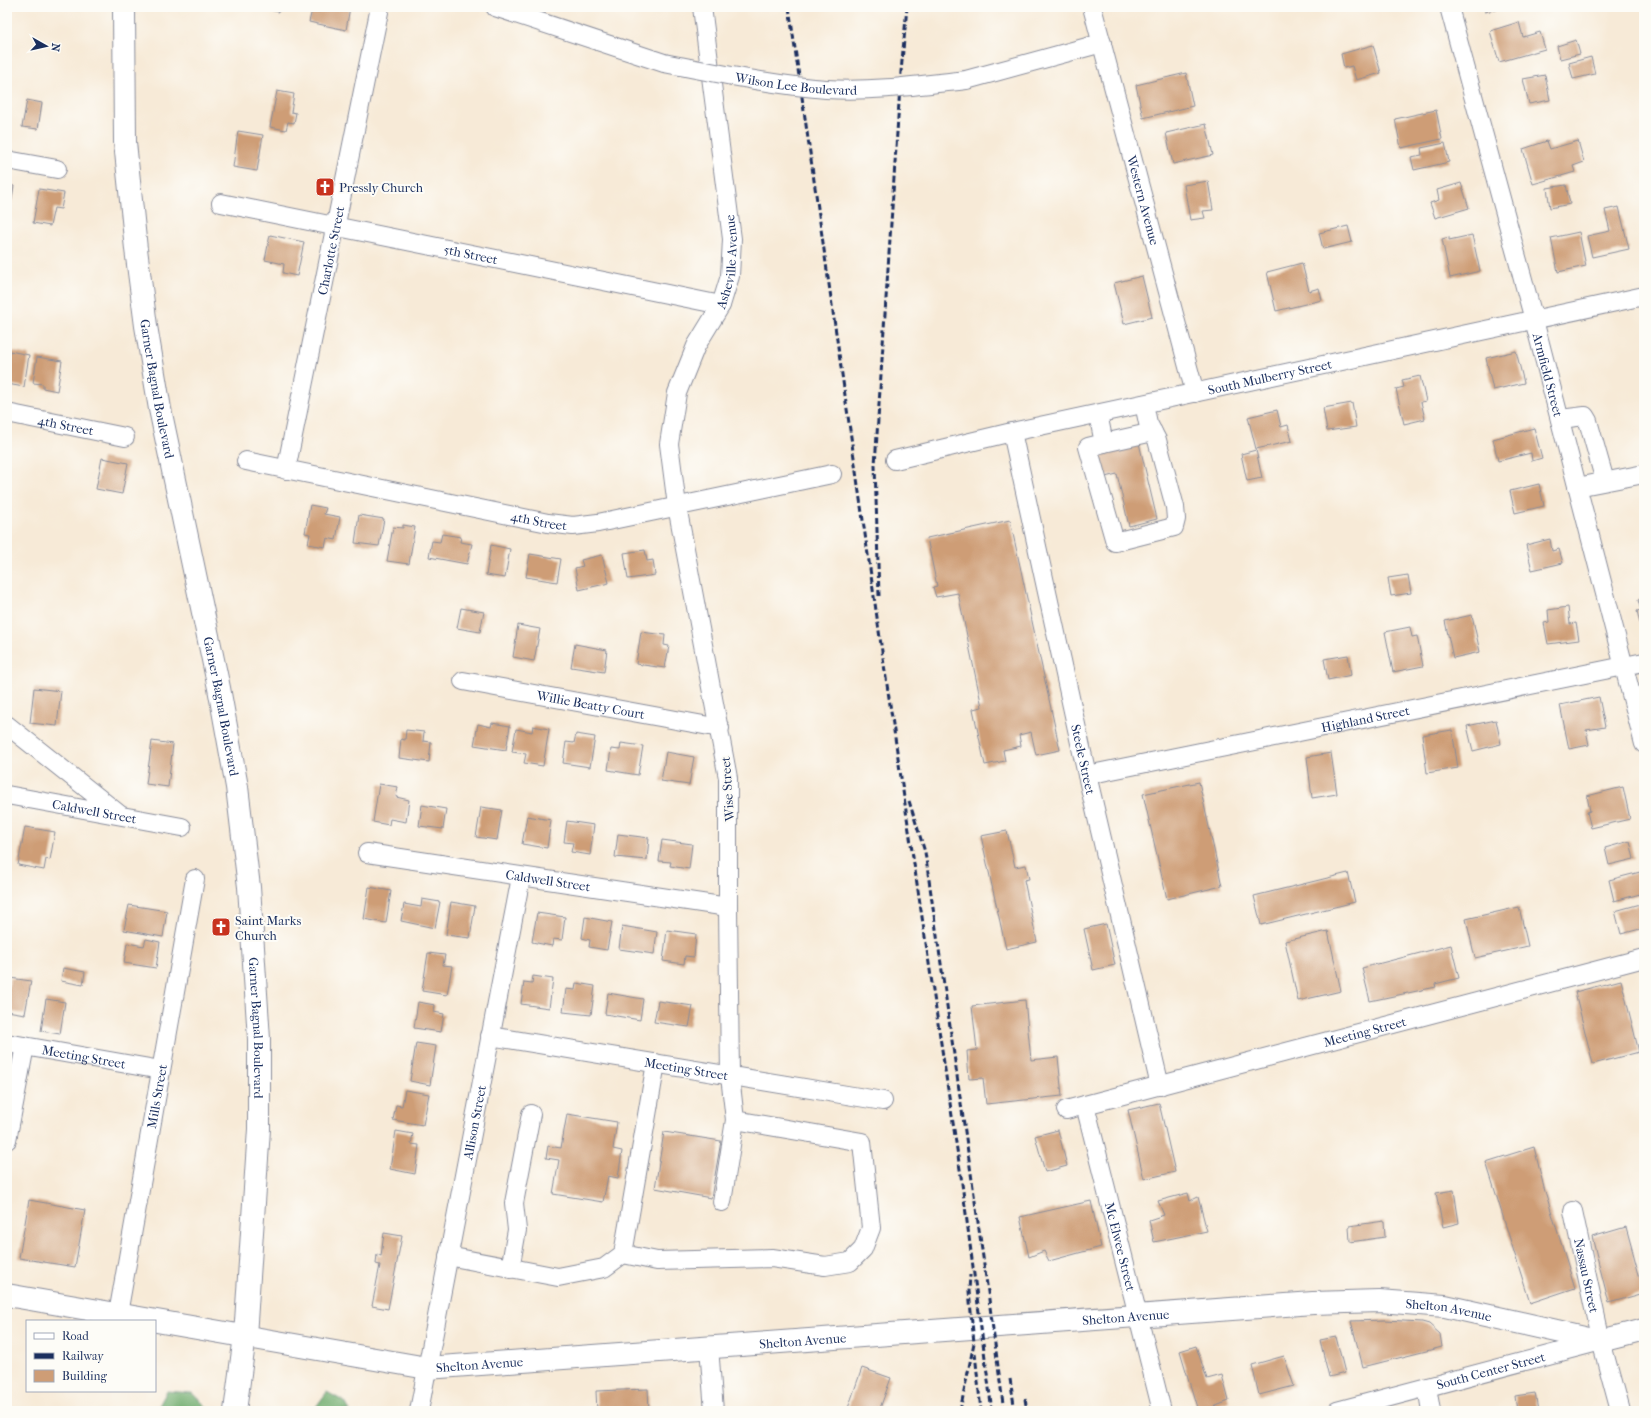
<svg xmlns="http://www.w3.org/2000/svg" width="1651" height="1418" viewBox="0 0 1651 1418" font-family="'IM FELL French Canon',serif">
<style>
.forest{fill:#6eab6c;stroke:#446d65}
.building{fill:#ce9d76}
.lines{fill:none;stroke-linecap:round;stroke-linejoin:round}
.minor-casing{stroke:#898c9a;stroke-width:20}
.major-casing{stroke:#898c9a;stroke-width:24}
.highway-casing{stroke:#898c9a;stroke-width:24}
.minor{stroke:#fff;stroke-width:18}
.major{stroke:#fff;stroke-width:22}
.highway{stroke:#fff;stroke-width:22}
.rail{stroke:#1b2f5e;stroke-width:3;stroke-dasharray:6 3;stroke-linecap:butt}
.minor-bridge-casing{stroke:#898c9a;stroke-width:20;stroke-linecap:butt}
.minor-bridge{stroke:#fff;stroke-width:18}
.labels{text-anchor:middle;stroke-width:4;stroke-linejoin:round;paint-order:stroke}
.street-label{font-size:13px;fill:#1b2f5e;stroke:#fdfcf7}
.poi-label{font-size:13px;fill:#1b2f5e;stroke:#fdfcf7;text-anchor:start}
</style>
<rect width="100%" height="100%" fill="#fdfcf7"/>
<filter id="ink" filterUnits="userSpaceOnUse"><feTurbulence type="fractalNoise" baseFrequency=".025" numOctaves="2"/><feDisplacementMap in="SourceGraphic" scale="8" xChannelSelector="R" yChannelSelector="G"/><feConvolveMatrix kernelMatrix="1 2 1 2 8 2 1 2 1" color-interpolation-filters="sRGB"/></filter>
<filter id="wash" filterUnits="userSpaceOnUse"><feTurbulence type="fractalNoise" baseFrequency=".012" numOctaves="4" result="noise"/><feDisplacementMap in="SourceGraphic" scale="16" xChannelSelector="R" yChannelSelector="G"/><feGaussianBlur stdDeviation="0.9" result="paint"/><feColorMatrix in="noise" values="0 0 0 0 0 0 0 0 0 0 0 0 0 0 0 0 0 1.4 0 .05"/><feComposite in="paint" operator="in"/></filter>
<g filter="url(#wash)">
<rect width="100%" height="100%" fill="#f7ead7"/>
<g class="forest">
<path d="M167 1391 192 1393 211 1411H156Z"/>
<path d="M327 1392 345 1402 350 1411H299L315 1408Z"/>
</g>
<g id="blocks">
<g class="building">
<path d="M255 7H279V12Z"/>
<path d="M321 7H350L346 30 309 22 312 10 320 12Z"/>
<path d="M1484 7H1505V8L1485 12Z"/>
<path d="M1519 22 1523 37 1540 32 1545 49 1499 62 1490 31Z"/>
<path d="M1576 40 1580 54 1560 59 1557 46Z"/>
<path d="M1373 45 1381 73 1356 80 1352 66 1344 68 1341 54Z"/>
<path d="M1591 57 1595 74 1573 79 1569 63Z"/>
<path d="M1186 73 1193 106 1143 118 1136 85Z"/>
<path d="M1545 75 1550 100 1529 104 1523 79Z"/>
<path d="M277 91 294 94 291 112 296 113 294 123 288 122 286 130 270 127Z"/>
<path d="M27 100 42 103 38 129 22 127Z"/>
<path d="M1436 110 1442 139 1401 148 1395 119Z"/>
<path d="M1206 124 1213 155 1173 164 1166 133Z"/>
<path d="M238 131 263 135 257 171 233 167Z"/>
<path d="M1547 141 1550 149 1578 141 1584 162 1573 166 1575 172 1533 184 1523 149Z"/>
<path d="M1445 143 1449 162 1414 170 1411 157 1422 155 1421 148Z"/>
<path d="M1208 181 1213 210 1203 211 1205 218 1190 220 1184 185Z"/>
<path d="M1461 183 1469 208 1435 218 1430 203 1439 200 1437 190Z"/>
<path d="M7 185 14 186 9 216H7Z"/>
<path d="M1566 185 1570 204 1550 208 1547 188Z"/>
<path d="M39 189 64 193 61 209 54 208 50 226 33 223Z"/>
<path d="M1619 207 1629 249 1592 257 1587 236 1610 231 1605 210Z"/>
<path d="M1348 226 1352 242 1323 249 1319 233Z"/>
<path d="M1579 232 1586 266 1558 272 1551 238Z"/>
<path d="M270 235 304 242 297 276 283 273 284 264 265 260Z"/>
<path d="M1472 235 1480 271 1450 278 1442 239 1449 237V240Z"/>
<path d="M1302 263 1309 291 1319 288 1322 300 1276 311 1267 272Z"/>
<path d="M1142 276 1152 317 1124 324 1114 283Z"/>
<path d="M10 351 29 355 24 387 7 384V368Z"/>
<path d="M1516 351 1524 383 1493 390 1486 358Z"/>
<path d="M37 357 62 361 57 391 43 388V384L33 383Z"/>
<path d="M1420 376 1426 401 1421 402 1425 419 1404 424 1396 389 1404 387 1402 380Z"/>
<path d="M1352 403 1356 427 1327 431 1323 408Z"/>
<path d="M1277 410 1281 427 1288 425 1292 441 1256 449 1248 417Z"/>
<path d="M1534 428 1542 458 1532 461 1531 453 1498 461 1493 439Z"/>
<path d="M1139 443 1157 519 1129 526 1117 474 1101 478 1095 453Z"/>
<path d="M1256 450 1262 478 1247 481 1241 454Z"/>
<path d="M102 458 128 463 122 494 96 489Z"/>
<path d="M1539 484 1544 506 1515 513 1510 491Z"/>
<path d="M310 505 326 508 324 514 340 517 336 540 327 538 325 547 308 544 310 534 305 533Z"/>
<path d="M359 515 384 519 379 546 355 543Z"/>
<path d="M1010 520 1060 750 1036 755 1031 732 1019 735 1021 746 1003 750 1005 761 985 765 973 709 982 707 958 593 936 597 933 587 937 586 927 538Z"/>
<path d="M403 525 415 527 409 564 387 561 393 527 403 528Z"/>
<path d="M442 534 461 537 460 542 472 544 467 564 429 557 432 541 440 542Z"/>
<path d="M1550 539 1552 551 1559 549 1563 563 1532 570 1526 545Z"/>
<path d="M491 545 510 549 505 578 486 575Z"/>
<path d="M645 550 647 561 653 560 655 575 628 579 624 553Z"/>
<path d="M530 554 561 559 557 582 526 577Z"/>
<path d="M602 555 609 583 579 590 575 568 583 566 581 560Z"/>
<path d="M1408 575 1411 593 1391 596 1388 578Z"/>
<path d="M1644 598V627L1641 628 1637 611 1641 610 1638 600Z"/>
<path d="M1568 607 1570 624 1576 623 1579 640 1548 644 1544 623 1549 622 1548 610Z"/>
<path d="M461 608 484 612 480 632 457 628Z"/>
<path d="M1472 615 1480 652 1453 658 1445 621Z"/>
<path d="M518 625 540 629 534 661 513 657Z"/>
<path d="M1410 627 1412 637 1417 636 1423 666 1393 672 1385 632Z"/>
<path d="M641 632 665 635 664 645 669 646 665 668 636 664Z"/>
<path d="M575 644 607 650 604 672 571 667Z"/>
<path d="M1348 655 1351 675 1328 680 1324 659Z"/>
<path d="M34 688 61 691 57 726 30 723Z"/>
<path d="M1599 697 1605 727 1586 730 1589 745 1569 749 1560 705Z"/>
<path d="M1496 720 1501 744 1473 751 1467 726Z"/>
<path d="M492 723 510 726 506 750 474 745 478 724 491 727Z"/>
<path d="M533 726 549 729 543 766 524 763 526 754 512 752 516 729 532 732Z"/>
<path d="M406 730 424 732 423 741 431 742 429 762 399 758 401 739 405 740Z"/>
<path d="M1452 730 1458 768 1427 773 1422 735Z"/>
<path d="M576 734 595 737 590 767 563 763 566 742 574 743Z"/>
<path d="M152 741 173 744 168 787 146 784Z"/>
<path d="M621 743 643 746 638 775 608 770 611 749 620 750Z"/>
<path d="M666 752 694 757 689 785 661 781Z"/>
<path d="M1331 753 1337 794 1312 798 1307 757Z"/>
<path d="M1199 782 1222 886 1167 899 1143 794Z"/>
<path d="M379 784 398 787 396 797 409 800 406 822 390 819 389 825 373 822Z"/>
<path d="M1623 787 1630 819 1591 828 1587 812 1590 811 1587 796Z"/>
<path d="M422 805 446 809 443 829 419 826Z"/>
<path d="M481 807 502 810 497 840 476 837Z"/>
<path d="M527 816 551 820 547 848 522 844Z"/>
<path d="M567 821 594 825 590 855 571 852 573 843 564 842Z"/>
<path d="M25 827 55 832 50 860 46 859 44 870 18 865Z"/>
<path d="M1007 831 1015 867 1026 865 1029 879 1024 880 1037 942 1006 949 981 836Z"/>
<path d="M618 834 649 838 647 860 615 857Z"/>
<path d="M662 840 692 844 689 869 670 866 671 862 659 861Z"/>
<path d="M1630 841 1634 859 1609 865 1605 848Z"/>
<path d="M1644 871V893L1614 901 1609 880Z"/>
<path d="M1348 873 1355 902 1261 925 1254 896Z"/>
<path d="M369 887 391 891 386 923 364 919Z"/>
<path d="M422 899 440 902 435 928 401 921 404 904 421 907Z"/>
<path d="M451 902 475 906 470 938 446 935Z"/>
<path d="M1644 903V928L1621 934 1615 911Z"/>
<path d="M129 905 167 911 163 937 124 930Z"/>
<path d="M1519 907 1528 946 1475 958 1466 919Z"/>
<path d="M537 913 565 917 562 940 553 939 552 946 532 942Z"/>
<path d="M585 917 612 922 607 950 589 947 590 940 582 938Z"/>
<path d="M1106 924 1115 965 1093 970 1084 929Z"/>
<path d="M622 926 657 932 654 954 619 949Z"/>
<path d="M667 930 696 934 694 957 685 956 684 964 663 961Z"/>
<path d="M1328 931 1341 991 1298 1001 1285 941Z"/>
<path d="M146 939 160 942 156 968 124 963 127 943 144 946Z"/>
<path d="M1451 945 1459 978 1435 984 1436 987 1370 1001 1362 968Z"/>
<path d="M428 953 445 955 443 965 452 966 447 995 422 991Z"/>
<path d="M63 968 85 972 83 985 61 981Z"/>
<path d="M533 976 553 979 549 1008 521 1004 524 982 532 983Z"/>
<path d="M10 978 31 981 25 1014 7 1011V994Z"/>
<path d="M1621 980 1639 1052 1593 1064 1575 992Z"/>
<path d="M576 983 595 986 591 1015 563 1012 566 989 575 990Z"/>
<path d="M608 993 643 999 640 1020 605 1014Z"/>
<path d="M46 999 65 1002 60 1034 41 1031Z"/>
<path d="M1025 1000 1031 1060 1058 1057 1062 1096 986 1104 983 1078 969 1079 967 1051 977 1050 972 1006Z"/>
<path d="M658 1001 693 1006 689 1027 654 1022Z"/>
<path d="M418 1002 435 1005 434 1012 444 1014 441 1032 414 1028Z"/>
<path d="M416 1043 436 1046 430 1085 410 1081Z"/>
<path d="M405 1090 429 1094 423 1125 393 1120 396 1105 402 1106Z"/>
<path d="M1159 1103 1175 1172 1144 1179 1128 1110Z"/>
<path d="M567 1114 617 1122 613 1149 622 1151 618 1178 608 1176 603 1202 553 1194 559 1160 546 1158 548 1146 561 1148Z"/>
<path d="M1058 1130 1067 1166 1045 1172 1035 1136Z"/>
<path d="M396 1131 413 1134 411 1144 419 1145 415 1174 390 1169Z"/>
<path d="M664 1132 721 1141 711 1198 655 1188Z"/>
<path d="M1534 1147 1544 1188 1575 1288 1530 1303 1486 1162Z"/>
<path d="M1454 1190 1459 1223 1443 1227 1436 1193Z"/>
<path d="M1188 1193 1190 1201 1198 1197 1207 1231 1154 1242 1149 1220 1164 1215 1158 1201Z"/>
<path d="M29 1200 85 1210 75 1267 19 1258Z"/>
<path d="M1091 1201 1101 1247 1049 1261 1044 1251 1029 1257 1020 1217Z"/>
<path d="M1384 1221 1385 1237 1350 1242 1349 1226Z"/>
<path d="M1626 1227 1644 1293 1609 1303 1592 1237Z"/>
<path d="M384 1233 402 1236 388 1309 372 1306 380 1265 376 1264 377 1254 381 1256Z"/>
<path d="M1385 1320 1422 1322 1429 1324 1440 1334 1442 1347 1363 1367 1351 1321Z"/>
<path d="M1336 1337 1345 1373 1329 1377 1320 1340Z"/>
<path d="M1196 1346 1207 1379 1222 1375 1229 1401 1203 1411H1198L1180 1351Z"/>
<path d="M1284 1356 1294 1386 1259 1395 1252 1365Z"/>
<path d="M862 1368 891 1378 879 1411H847Z"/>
<path d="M648 1389 649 1411H597L596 1391Z"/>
<path d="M1535 1393 1538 1411H1517L1515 1396Z"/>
</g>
</g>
</g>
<g filter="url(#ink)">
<use href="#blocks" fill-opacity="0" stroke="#898c9a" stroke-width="1"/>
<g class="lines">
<g class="minor-casing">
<g id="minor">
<path d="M495 7 664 63"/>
<path id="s1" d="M1092 7 1195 393"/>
<path id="s2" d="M1449 7 1534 320 1644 744"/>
<path d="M966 80 1102 43"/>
<path d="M7 160 57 169"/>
<path id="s3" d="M221 203 721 305"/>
<path id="s4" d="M7 413 125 437"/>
<path d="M1098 414 1104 443 1088 447 1115 542 1174 527 1176 519 1175 507 1157 440 1148 423 1144 404"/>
<path d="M1560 419 1585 416 1588 421 1605 481"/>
<path id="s5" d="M1012 432 1087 775 1160 1086"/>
<path d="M1104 443 1153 432"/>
<path id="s6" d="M895 460 1012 432 1644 296"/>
<path id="s7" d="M246 461 548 523 573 526 598 523 832 474"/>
<path id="s8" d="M286 470 380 7"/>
<path d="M1577 487 1644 474"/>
<path id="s9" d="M463 681 720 728"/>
<path d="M7 725 119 814"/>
<path id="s10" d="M1087 775 1644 662"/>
<path id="s11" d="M7 795 182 827"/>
<path id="s12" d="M367 853 728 907"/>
<path id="s13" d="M490 1036 883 1101"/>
<path id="s14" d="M7 1043 161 1070"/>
<path id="s15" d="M1085 1105 1162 1411"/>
<path id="s16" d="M1066 1110 1644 958"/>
<path d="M7 1140 25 1046"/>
<path d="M722 1202 735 1120"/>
<path id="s17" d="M1573 1211 1601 1341 1620 1411"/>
<path id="s18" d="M623 1254 657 1261 772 1258 825 1266 850 1262 863 1249 871 1228 862 1142 735 1120 730 1076 728 907V778L677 506 669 444 677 393 696 346 721 305 730 276 732 239 702 7"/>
<path d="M448 1256 558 1277 604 1268 623 1254 656 1063"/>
<path d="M510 1269 517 1230 514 1203 531 1114"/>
<path id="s19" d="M118 1314 195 879"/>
<path d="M709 1347 714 1411"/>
<path d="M1427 1387 1431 1411"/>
<path id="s20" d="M419 1411 521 877"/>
<path id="s21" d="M1337 1411 1601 1341"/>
</g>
</g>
<g class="major-casing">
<g id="major">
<path id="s22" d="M7 1295 427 1368 1313 1303 1379 1301 1445 1306 1601 1341 1644 1330"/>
</g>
</g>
<g class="highway-casing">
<g id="highway">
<path id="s23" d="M124 7 125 142 136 249 146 326 160 409 219 688 237 787 249 887 259 1039V1129L245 1336 235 1411"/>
</g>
</g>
<use href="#minor" class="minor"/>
<use href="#major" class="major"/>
<use href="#highway" class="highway"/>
<g class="rail">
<path d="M789 7 880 638 961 1176 992 1411"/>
<path d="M879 596 875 465 901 72 907 7"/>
<path d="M909 801 925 852 988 1292 1004 1411"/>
<path d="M975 1353 981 1411"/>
<path d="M1010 1379 1015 1411"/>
<path d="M1025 1399 1027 1411"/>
<path d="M1035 1407V1411"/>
<path d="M960 1411 974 1343 969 1291 970 1275"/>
</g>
<g class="minor-bridge-casing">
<g id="minor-bridge">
<path id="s24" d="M664 63C717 73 772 85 826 89 872 92 921 85 966 80"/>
</g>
</g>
<use href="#minor-bridge" class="minor-bridge"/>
</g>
</g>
<defs>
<g id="church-square" transform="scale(1)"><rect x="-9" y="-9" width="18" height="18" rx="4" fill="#c8321e" stroke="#fdfcf7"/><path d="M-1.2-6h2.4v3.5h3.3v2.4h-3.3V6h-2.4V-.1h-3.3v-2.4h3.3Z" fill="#fff"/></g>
</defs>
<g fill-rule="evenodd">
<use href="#church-square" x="325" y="187"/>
<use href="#church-square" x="221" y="927"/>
</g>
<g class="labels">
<g class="street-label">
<text dy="5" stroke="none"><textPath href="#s24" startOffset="134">Wilson Lee Boulevard</textPath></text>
<text dy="5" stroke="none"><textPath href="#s1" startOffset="200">Western Avenue</textPath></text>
<text dy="5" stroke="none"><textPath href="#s8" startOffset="224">Charlotte Street</textPath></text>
<text dy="5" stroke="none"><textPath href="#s3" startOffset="255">5th Street</textPath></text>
<text dy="5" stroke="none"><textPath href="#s18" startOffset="1361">Asheville Avenue</textPath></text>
<text dy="5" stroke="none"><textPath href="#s2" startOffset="381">Armfield Street</textPath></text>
<text dy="5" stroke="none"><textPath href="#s6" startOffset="384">South Mulberry Street</textPath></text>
<text dy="5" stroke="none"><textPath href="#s23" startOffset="384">Garner Bagnal Boulevard</textPath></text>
<text dy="5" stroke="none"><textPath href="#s4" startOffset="60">4th Street</textPath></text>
<text dy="5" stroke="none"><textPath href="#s7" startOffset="299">4th Street</textPath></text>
<text dy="5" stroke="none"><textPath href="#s9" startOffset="130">Willie Beatty Court</textPath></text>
<text dy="5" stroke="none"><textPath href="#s23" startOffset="708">Garner Bagnal Boulevard</textPath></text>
<text dy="5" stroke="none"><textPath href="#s10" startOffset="284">Highland Street</textPath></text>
<text dy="5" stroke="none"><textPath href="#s5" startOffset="335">Steele Street</textPath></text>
<text transform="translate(727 789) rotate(-94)" y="5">Wise Street</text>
<text dy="5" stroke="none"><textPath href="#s11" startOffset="89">Caldwell Street</textPath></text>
<text dy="5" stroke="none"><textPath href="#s12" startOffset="183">Caldwell Street</textPath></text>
<text dy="5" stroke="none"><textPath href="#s23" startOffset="1032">Garner Bagnal Boulevard</textPath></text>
<text dy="5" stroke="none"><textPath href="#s16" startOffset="309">Meeting Street</textPath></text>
<text dy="5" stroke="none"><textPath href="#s14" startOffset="78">Meeting Street</textPath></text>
<text dy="5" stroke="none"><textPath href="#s13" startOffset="199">Meeting Street</textPath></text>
<text dy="5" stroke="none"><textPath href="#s19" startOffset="221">Mills Street</textPath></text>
<text dy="5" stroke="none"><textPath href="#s20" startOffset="294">Allison Street</textPath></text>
<text dy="5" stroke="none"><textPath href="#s15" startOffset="146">Mc Elwee Street</textPath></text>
<text dy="5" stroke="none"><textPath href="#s17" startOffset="66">Nassau Street</textPath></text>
<text dy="5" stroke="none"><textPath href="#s22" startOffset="1451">Shelton Avenue</textPath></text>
<text dy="5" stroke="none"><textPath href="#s22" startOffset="1127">Shelton Avenue</textPath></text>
<text dy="5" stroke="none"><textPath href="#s22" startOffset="803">Shelton Avenue</textPath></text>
<text dy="5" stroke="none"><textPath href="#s22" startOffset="479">Shelton Avenue</textPath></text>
<text dy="5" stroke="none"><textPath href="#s21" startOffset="159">South Center Street</textPath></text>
</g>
<g class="poi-label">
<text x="339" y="192">Pressly Church</text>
<text x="235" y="925">Saint Marks<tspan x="235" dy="15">Church</tspan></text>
</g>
</g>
<rect width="1651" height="1418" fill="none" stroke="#fdfcf7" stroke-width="24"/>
<rect x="26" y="1320" width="130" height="72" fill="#fdfcf7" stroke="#a3aaba"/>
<rect x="34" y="1333" width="20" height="6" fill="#ffffff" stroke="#a3aaba"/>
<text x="62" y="1340" font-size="12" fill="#1b2f5e">Road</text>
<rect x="34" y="1353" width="20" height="6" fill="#1b2f5e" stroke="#a3aaba"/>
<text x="62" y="1360" font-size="12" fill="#1b2f5e">Railway</text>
<rect x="34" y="1370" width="20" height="12" fill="#ce9d76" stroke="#a3aaba"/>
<text x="62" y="1380" font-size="12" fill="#1b2f5e">Building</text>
<g transform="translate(46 46) rotate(98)" stroke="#fdfcf7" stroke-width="3" paint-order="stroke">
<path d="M0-3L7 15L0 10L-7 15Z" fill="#1b2f5e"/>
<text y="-6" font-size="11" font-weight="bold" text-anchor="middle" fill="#1b2f5e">N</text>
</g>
</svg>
